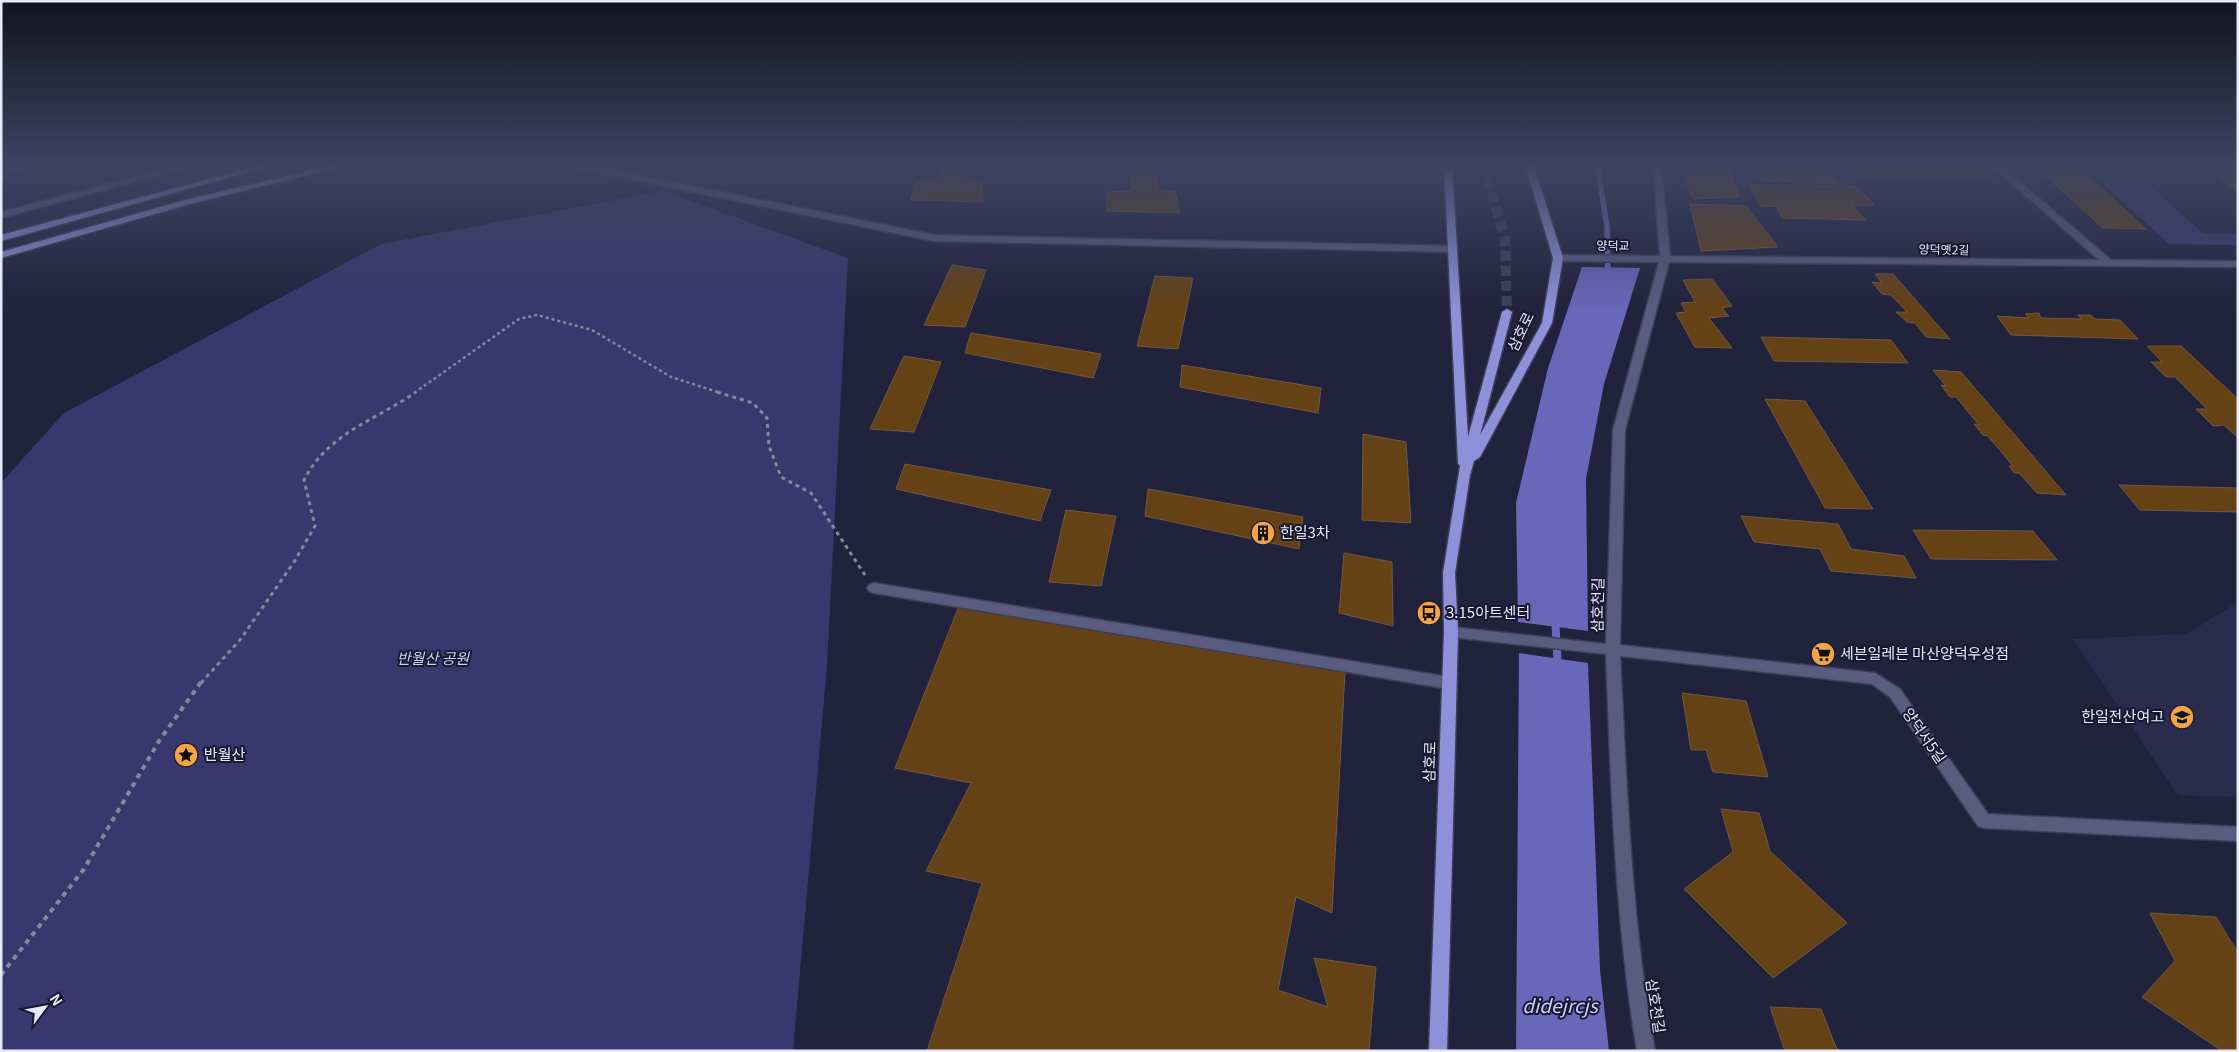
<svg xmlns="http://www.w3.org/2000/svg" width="2239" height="1052" viewBox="0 0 2239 1052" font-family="Georgia,'Noto Sans KR',serif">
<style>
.built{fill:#2b2c4c}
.green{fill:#39386e}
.water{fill:#6867ba}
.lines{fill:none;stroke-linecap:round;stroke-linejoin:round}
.stream-far1{stroke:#6867ba;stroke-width:5.5}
.stream{stroke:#6867ba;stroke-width:8}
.building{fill:#654116;stroke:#705941}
.primary-tunnel{stroke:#3f4059;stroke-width:10;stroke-dasharray:10 5;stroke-linecap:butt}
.lane-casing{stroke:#3d3e57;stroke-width:3}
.street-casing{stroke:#3d3e57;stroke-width:3}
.primary-casing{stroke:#3d3e57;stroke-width:3}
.path-far2{stroke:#86879d;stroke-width:2.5;stroke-dasharray:3 3;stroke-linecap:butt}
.path-far1{stroke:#86879d;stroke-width:3;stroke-dasharray:4 4;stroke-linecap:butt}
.path{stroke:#86879d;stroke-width:4;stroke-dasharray:5 5;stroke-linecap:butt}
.lane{fill:#5a5c7f;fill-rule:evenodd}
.street{fill:#5a5c7f;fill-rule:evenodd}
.primary{fill:#8e91da;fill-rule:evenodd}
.labels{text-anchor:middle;stroke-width:4;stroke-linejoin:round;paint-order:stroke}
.far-street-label{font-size:12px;fill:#e8eafc;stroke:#181831}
.street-label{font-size:15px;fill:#e8eafc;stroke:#181831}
.poi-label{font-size:15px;fill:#e8eafc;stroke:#181831;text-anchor:start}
.park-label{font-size:15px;font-style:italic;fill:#cbcefb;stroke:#181831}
.near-water-label{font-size:19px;font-style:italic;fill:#cccffd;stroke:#181831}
</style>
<rect width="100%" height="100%" fill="#21223c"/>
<path class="built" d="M2238 602V797L2178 795 2073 639 2187 634Z"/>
<g class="green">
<path d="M2064 164H2124L2203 233 2238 234V245L2169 244 2083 165Z"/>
<path d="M663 191 848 258 827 666 793 1051H1V483L64 413 381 244Z"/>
</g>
<g class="water">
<path d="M1582 267 1640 268 1604 384 1586 479 1588 631 1518 622 1516 503 1548 368Z"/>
<path d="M1519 653 1588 663 1600 970 1609 1051H1516Z"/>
</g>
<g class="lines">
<path class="stream-far1" d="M1597 164 1607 226 1608 276"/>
<path class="stream" d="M1555 617 1558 668"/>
</g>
<g class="building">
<path d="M943 164H968L965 180 982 182 983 202 911 200 915 182 939 181Z"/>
<path d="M1131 164H1156L1158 190 1175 192 1180 213 1107 211V192L1132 191Z"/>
<path d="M1679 164H1727L1739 197 1693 199Z"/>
<path d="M1770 164H1825L1841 184 1763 181 1749 165Z"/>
<path d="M1849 164H1973L1987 177 1862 178Z"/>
<path d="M2201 164H2238V192Z"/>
<path d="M2037 168 2081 169 2146 229 2103 228Z"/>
<path d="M1749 185 1856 186 1875 205H1852L1866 220 1782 218 1776 206 1761 207Z"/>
<path d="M1690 204 1746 206 1778 247 1701 251Z"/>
<path d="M952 265 986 270 965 327 924 325Z"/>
<path d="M1875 274H1893L1950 339 1926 337 1915 323 1907 322 1896 312H1907L1891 295 1882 294 1872 282 1882 283Z"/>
<path d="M1155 276 1193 278 1178 349 1137 346Z"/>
<path d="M1712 279 1732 306 1722 308 1729 316 1709 318 1732 348 1695 347 1676 313 1686 312 1681 303 1695 302 1683 280Z"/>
<path d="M2039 313 2041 318 2081 319 2078 315H2090L2095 319 2120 320 2138 339 2011 335 1997 316 2029 318 2025 314Z"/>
<path d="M971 333 1101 354 1093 378 965 353Z"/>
<path d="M1761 337 1891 340 1908 363 1774 361Z"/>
<path d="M2147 346H2181L2238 399V438L2224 425 2213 426 2196 409H2207L2175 377H2166L2151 362H2162Z"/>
<path d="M904 356 941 362 914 432 870 429Z"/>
<path d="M1182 365 1321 388 1318 413 1180 387Z"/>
<path d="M1933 370 1961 372 2066 495 2037 493 2019 473H2014L2009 466H2013L1988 436 1983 435 1974 424 1979 425 1956 397H1950L1941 385 1946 386Z"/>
<path d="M1765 399 1805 401 1873 509 1825 508Z"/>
<path d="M1363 434 1406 442 1411 523 1362 520Z"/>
<path d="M905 464 1051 490 1040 521 896 489Z"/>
<path d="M2119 485 2238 488V512L2140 510Z"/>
<path d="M1148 489 1303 517 1299 549 1145 516Z"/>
<path d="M1066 510 1116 516 1101 586 1049 582Z"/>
<path d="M1741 516 1838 524 1851 549 1904 556 1916 578 1831 571 1820 549 1754 542Z"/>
<path d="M1913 530 2033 531 2057 560 1931 559Z"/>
<path d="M1344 553 1392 562 1393 626 1339 613Z"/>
<path d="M959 606 1345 672 1332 913 1296 897 1278 990 1328 1007 1314 958 1376 967 1369 1051H927L982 883 926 871 971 783 895 768Z"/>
<path d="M1682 693 1746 701 1768 777 1713 772 1706 750H1691Z"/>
<path d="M1721 809 1759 813 1770 851 1847 923 1773 978 1684 889 1733 852Z"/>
<path d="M2150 913 2216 917 2238 953V1051H2222L2142 997 2175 961Z"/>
<path d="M1770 1007 1821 1009 1836 1047 1840 1051H1785Z"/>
</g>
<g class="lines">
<path class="primary-tunnel" d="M1483 164 1505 240 1507 312"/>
<g class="lane-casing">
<path id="lane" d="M874 583 1449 677 1454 679 1456 683 1454 687 1449 689 874 593 869 591 867 588 869 585Z"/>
</g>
<g class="street-casing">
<g id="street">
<path d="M18 164H30L1 178V172Z"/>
<path d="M183 164H198L1 218V212Z"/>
<path d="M566 164H584L934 235 1453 246 1458 249 1453 252 934 241 570 167Z"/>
<path d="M1653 164H1661L1670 256 2099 260 1990 164H1999L2111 260 2238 261V267L1669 262 1625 430 1620 645 1875 673 1900 689 1988 814 2238 827V841L1984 828 1978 826 1890 697 1872 684 1620 656C1627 788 1631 920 1655 1051H1637C1615 920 1611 787 1606 654L1451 637 1446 636 1444 632 1446 628 1451 627 1606 644 1613 430 1659 262 1558 261 1553 258 1558 255 1660 256Z"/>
</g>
</g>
<g class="primary-casing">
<g id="primary">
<path d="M264 164H278L1 241V235Z"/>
<path d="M337 164H353L190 204 1 258V252L185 200Z"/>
<path d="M1444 164H1452L1468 437 1502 312 1507 309 1512 312 1480 435 1542 323 1553 258 1525 164H1533L1563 258 1552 323 1480 457 1474 461 1470 475 1455 573 1458 632 1447 1051H1429L1444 632 1443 573 1460 466 1458 463Z"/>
</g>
</g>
<path class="path-far2" d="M414 393 519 319 537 315 592 330 671 377 721 393"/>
<g class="path-far1">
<path d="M717 392 753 403 767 418 769 446 781 477 811 493 865 575"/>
<path d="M201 683 240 640 294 562 315 526 304 480C328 433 376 420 416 392"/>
</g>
<path class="path" d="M1 975 84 869 159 741 201 682"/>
<use href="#lane" class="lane"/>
<use href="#street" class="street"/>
<use href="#primary" class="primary"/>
</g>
<linearGradient id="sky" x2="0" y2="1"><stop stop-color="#121321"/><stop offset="0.53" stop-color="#3d4461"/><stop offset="1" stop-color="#3d4461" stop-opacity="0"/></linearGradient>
<rect width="2239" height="311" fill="url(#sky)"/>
<defs>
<g id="building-disc" transform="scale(1.25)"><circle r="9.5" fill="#f4a443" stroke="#181831"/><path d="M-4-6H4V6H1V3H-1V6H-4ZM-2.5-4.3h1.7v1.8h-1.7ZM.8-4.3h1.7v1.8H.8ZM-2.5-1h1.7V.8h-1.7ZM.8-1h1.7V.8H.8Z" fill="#111"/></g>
<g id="bus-disc" transform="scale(1.25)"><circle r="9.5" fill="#f4a443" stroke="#181831"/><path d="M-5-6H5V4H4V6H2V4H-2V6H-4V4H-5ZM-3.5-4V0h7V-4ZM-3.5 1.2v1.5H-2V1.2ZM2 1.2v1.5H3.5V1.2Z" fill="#111"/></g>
<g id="supermarket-disc" transform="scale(1.25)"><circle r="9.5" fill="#f4a443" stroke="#181831"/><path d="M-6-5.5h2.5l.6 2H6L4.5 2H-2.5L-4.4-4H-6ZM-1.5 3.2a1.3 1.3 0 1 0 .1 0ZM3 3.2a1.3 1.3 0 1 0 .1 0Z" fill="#111"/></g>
<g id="school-disc" transform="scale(1.25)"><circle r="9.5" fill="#f4a443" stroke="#181831"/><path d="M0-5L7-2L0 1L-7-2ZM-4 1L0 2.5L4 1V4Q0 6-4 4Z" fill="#111"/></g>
<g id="sight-disc" transform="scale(1.25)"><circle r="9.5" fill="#f4a443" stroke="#181831"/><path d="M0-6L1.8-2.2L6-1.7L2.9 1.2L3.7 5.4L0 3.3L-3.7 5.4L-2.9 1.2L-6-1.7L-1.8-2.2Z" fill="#111"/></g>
</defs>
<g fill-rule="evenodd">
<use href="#building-disc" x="1263" y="533"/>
<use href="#bus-disc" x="1429" y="613"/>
<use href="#supermarket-disc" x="1823" y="654"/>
<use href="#school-disc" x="2182" y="717"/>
<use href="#sight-disc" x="186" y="755"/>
</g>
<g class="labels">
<g class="far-street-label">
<text transform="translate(1613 246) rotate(1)" y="4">양덕교</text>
<text transform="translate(1944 250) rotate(1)" y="4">양덕옛2길</text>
</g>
<g class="street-label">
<text transform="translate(1521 332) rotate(-64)" y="5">삼호로</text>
<text transform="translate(1598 605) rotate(-89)" y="5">삼호천길</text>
<text transform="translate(1924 736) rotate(55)" y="5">양덕서5길</text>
<text transform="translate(1430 762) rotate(-88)" y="5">삼호로</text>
<text transform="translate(1655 1006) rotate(81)" y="5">삼호천길</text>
</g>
<g class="poi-label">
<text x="1280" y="538">한일3차</text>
<text x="1446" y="618">3.15아트센터</text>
<text x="1840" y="659">세븐일레븐 마산양덕우성점</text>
<text x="2164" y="722" text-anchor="end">한일전산여고</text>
<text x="204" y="760">반월산</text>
</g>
<g class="park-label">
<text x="433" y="664">반월산 공원</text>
</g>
<g class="near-water-label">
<text x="1560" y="1013">didejrcjs</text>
</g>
</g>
<rect width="2239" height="1052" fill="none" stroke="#e8eafc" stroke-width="5"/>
<g transform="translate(45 1007) rotate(58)" stroke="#181831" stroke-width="4" paint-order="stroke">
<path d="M0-4L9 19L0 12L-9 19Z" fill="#e8eafc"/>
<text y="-8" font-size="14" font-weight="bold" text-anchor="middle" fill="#e8eafc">N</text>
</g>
</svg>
